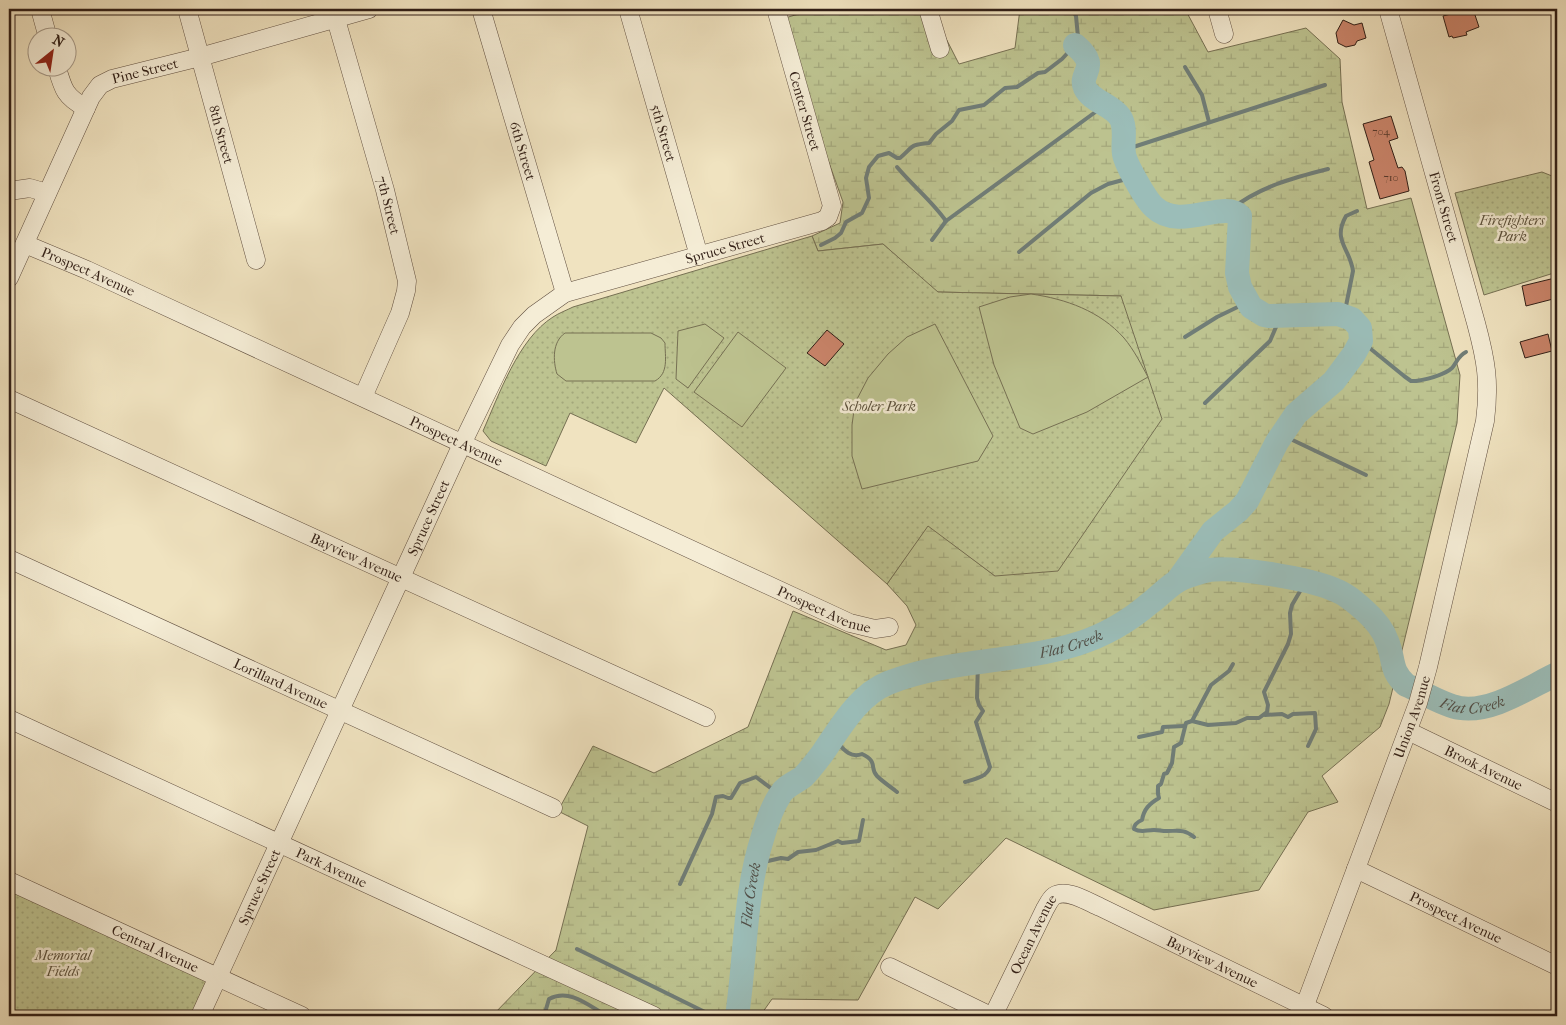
<svg xmlns="http://www.w3.org/2000/svg" width="1566" height="1025" viewBox="0 0 1566 1025" font-family="'IM FELL French Canon',serif">
<style>
.wetland{fill:url(#wetland-marsh);stroke:#767053}
.park{fill:url(#park-dots);stroke:#767053}
.pitch{fill:#bdc390;stroke:#767053}
.lines{fill:none;stroke-linecap:round;stroke-linejoin:round}
.stream{stroke:#707d77;stroke-width:4}
.river{stroke:#9bbdb8;stroke-width:24}
.building{fill:#ca846a;stroke:#301e16}
.minor-casing{stroke:#604f40;stroke-width:19}
.minor{stroke:#f5edd6;stroke-width:18}
.labels{text-anchor:middle;stroke-width:5;stroke-linejoin:round;paint-order:stroke}
.number-label{font-size:11px;fill:#56382b}
.street-label{font-size:14px;fill:#301e16;stroke:#f5edd6}
.park-label{font-size:14px;font-style:italic;fill:#5a503b;stroke:#f5edd6}
.water-label{font-size:15px;font-style:italic;fill:#504e47;stroke:#f5edd6}
</style>
<defs>
<pattern id="wetland-marsh" width="20" height="14" patternUnits="userSpaceOnUse" patternTransform="scale(1.25)"><rect width="20" height="14" fill="#bdc390"/><path d="M1 5h8M5 5V1M11 12h8M15 12V8" fill="none" stroke="#a3a77b"/></pattern>
<pattern id="park-dots" width="8" height="8" patternUnits="userSpaceOnUse" patternTransform="scale(1.25)"><rect width="8" height="8" fill="#bdc390"/><path d="M2 2h.1M6 6h.1" fill="none" stroke="#a3a77b" stroke-width="1.8" stroke-linecap="round"/></pattern>
</defs>
<rect width="100%" height="100%" fill="#f0e3c0"/>
<filter id="stains"><feTurbulence type="fractalNoise" baseFrequency=".004" numOctaves="4"/><feColorMatrix values="0 0 0 0 .2 0 0 0 0 .09 0 0 0 0 .02 0 0 0 .5 -.17"/></filter>
<radialGradient id="worn" r=".72"><stop offset=".6" stop-color="#630" stop-opacity="0"/><stop offset="1" stop-color="#630" stop-opacity=".3"/></radialGradient>
<path class="wetland" d="M816 9H931L959 64 1015 48 1020 9H1185L1208 52 1306 28 1340 59 1342 102 1367 209 1411 198 1460 375 1457 423 1389 704 1380 727 1322 776 1338 802 1308 812 1259 890 1154 910 1006 838 938 909 915 897 858 1000 772 999 760 1016H492L556 950 588 826 558 811 593 746 654 773 748 727 793 611 886 650 906 645 916 625 907 606 887 584 928 525 995 576 1121 296 937 292 883 244 818 251 812 236 840 223 843 202 778 20Z"/>
<g class="park">
<path d="M1542 172 1557 178V272L1484 295 1455 193Z"/>
<path d="M812 236 818 251 883 244 938 292 1121 296 1162 419 1058 571 995 576 928 526 887 584 664 388 636 443 570 413 546 466 491 441 483 431C499 395 518 339 553 317 559 313 567 310 573 307Z"/>
<path d="M9 881 218 978 198 1016H9Z"/>
</g>
<g class="pitch">
<path d="M1031 294C1066 299 1100 311 1124 338 1134 350 1141 364 1148 377L1087 412 1033 434 1020 428 994 365 979 307 1010 297Z"/>
<path d="M705 324 724 338 688 388 676 379 678 331Z"/>
<path d="M935 324 993 436 978 461 862 489 852 456V425L855 403 868 378 888 354 907 337Z"/>
<path d="M738 332 786 368 742 427 694 392Z"/>
<path d="M565 333H651L661 338 665 343C665 357 669 373 655 381H566L557 374C553 361 552 342 565 333Z"/>
</g>
<g class="lines">
<g class="stream">
<path d="M1185 67 1202 95 1209 122"/>
<path d="M1124 150 1325 85"/>
<path d="M897 167C913 186 932 201 946 221"/>
<path d="M1230 210C1259 187 1292 178 1328 169"/>
<path d="M932 240 946 221 1105 105"/>
<path d="M821 245 835 238 841 233 846 222 862 213 869 198 866 178 869 167 878 156 889 153 897 158H900C914 146 909 145 929 143L936 134 952 121 959 110 984 105 1005 88 1017 87 1038 73 1045 72 1062 59 1075 45 1078 37 1076 16 1072 9"/>
<path d="M1019 252 1091 193 1108 184 1134 177"/>
<path d="M1344 316 1353 271C1350 248 1332 241 1346 216L1357 211"/>
<path d="M1185 337 1217 317 1248 302"/>
<path d="M1361 341 1404 376 1411 381H1416C1428 379 1443 376 1452 368 1457 362 1458 356 1466 352"/>
<path d="M1205 403 1270 341 1276 327 1277 316"/>
<path d="M1282 435 1366 475"/>
<path d="M1265 715 1282 714 1288 717 1293 714 1315 713 1316 729 1308 746"/>
<path d="M1192 721 1211 685 1229 671 1233 664"/>
<path d="M1139 737 1162 732 1163 727 1184 726"/>
<path d="M833 738C842 747 849 759 862 754 879 762 869 768 877 776 883 782 891 787 897 792"/>
<path d="M965 782C975 779 987 777 990 767L976 722 983 711 979 705 977 698 978 662"/>
<path d="M1194 837C1184 829 1179 831 1167 831 1162 831 1158 830 1154 830 1146 830 1141 833 1134 829 1134 824 1137 822 1142 820 1144 809 1149 804 1159 798L1158 794V786L1161 784 1164 774 1167 773 1172 763 1174 747 1181 743 1186 723 1192 721 1208 725 1236 723 1247 718H1259L1267 712 1268 705 1264 692 1288 644 1291 634 1290 613 1292 605 1306 581"/>
<path d="M755 864 781 858 788 859 798 852 816 850 838 841 842 843 859 841 863 820"/>
<path d="M680 884 712 814 716 797 723 796 728 798H731L740 783 756 777 780 795"/>
<path d="M577 949 713 1016"/>
<path d="M544 1016 549 999C570 988 589 1006 607 1016"/>
</g>
<g class="river">
<path d="M1075 45C1102 68 1078 72 1085 88 1091 101 1112 105 1120 117 1127 128 1122 142 1124 154 1126 165 1146 200 1154 207 1180 232 1224 199 1240 216L1237 273 1240 287 1251 307 1264 315 1269 316 1338 314 1352 319 1360 328 1361 341 1354 354 1334 381 1296 414 1277 442 1247 501 1238 511 1213 531 1178 580"/>
<path id="s1" d="M737 1016C746 956 744 894 763 836 767 822 772 807 780 795 785 786 795 783 803 777 810 770 816 762 822 754 840 728 858 695 888 683 948 659 1016 663 1077 644 1103 636 1129 621 1150 603 1160 596 1170 584 1181 579 1190 575 1200 572 1209 570 1235 566 1311 579 1335 590 1346 594 1355 602 1364 610 1373 618 1383 629 1387 641 1395 660 1389 669 1406 685 1423 692 1442 705 1460 708 1492 713 1529 687 1557 674"/>
</g>
</g>
<g class="building">
<path d="M1470 9H1473L1479 27 1466 32 1467 35 1453 38 1452 36 1449 37 1443 16Z"/>
<path d="M1343 20 1354 25 1362 23 1366 38 1357 41 1355 45 1346 47 1338 43 1336 33Z"/>
<path d="M1391 116 1398 138 1389 141 1398 168 1402 167 1405 171 1409 191 1380 199 1369 162 1374 160 1363 124Z"/>
<path d="M1555 278 1557 286V298L1526 306 1522 286Z"/>
<path d="M827 330 844 344 825 366 807 353Z"/>
<path d="M1548 334 1552 351 1525 358 1520 342Z"/>
</g>
<g class="lines">
<g class="minor-casing">
<g id="minor">
<path d="M40 9 48 38"/>
<path id="s2" d="M187 9 256 260"/>
<path id="s3" d="M333 9 385 190 407 281 406 291 400 313 363 397"/>
<path id="s4" d="M481 9 565 293"/>
<path id="s5" d="M628 9 699 256"/>
<path d="M928 9 940 49"/>
<path d="M1217 9 1224 34"/>
<path d="M57 68C63 89 65 97 86 108"/>
<path d="M9 191 30 188 47 193"/>
<path id="s6" d="M25 244 87 270 850 623 875 629 889 627"/>
<path id="s7" d="M9 278 91 97 100 85 112 79 200 57 369 9"/>
<path id="s8" d="M9 399 706 717"/>
<path id="s9" d="M9 559 553 808"/>
<path id="s10" d="M9 719 654 1016"/>
<path id="s11" d="M1408 731 1557 803"/>
<path id="s12" d="M1356 869 1557 966"/>
<path id="s13" d="M9 881 302 1016"/>
<path d="M890 967 991 1016"/>
<path id="s14" d="M200 1016 463 442 510 345 522 327 534 315 565 293 822 221 828 217 832 206 776 9"/>
<path id="s15" d="M993 1016 1045 909C1048 904 1050 899 1054 896 1067 888 1088 902 1100 907L1324 1016"/>
<path id="s16" d="M1301 1016 1418 703 1428 667 1485 421C1490 382 1486 360 1476 323L1388 9"/>
</g>
</g>
<use href="#minor" class="minor"/>
</g>
<g class="labels">
<g class="number-label">
<text x="1381" y="135">704</text>
<text x="1391" y="181">710</text>
</g>
<g class="street-label">
<text dy="5" stroke="none"><textPath href="#s7" startOffset="261">Pine Street</textPath></text>
<text transform="translate(805 111) rotate(74)" y="5">Center Street</text>
<text dy="5" stroke="none"><textPath href="#s5" startOffset="129">5th Street</textPath></text>
<text dy="5" stroke="none"><textPath href="#s2" startOffset="130">8th Street</textPath></text>
<text dy="5" stroke="none"><textPath href="#s4" startOffset="148">6th Street</textPath></text>
<text dy="5" stroke="none"><textPath href="#s3" startOffset="204">7th Street</textPath></text>
<text transform="translate(1444 207) rotate(74)" y="5">Front Street</text>
<text dy="5" stroke="none"><textPath href="#s14" startOffset="982">Spruce Street</textPath></text>
<text dy="5" stroke="none"><textPath href="#s6" startOffset="69">Prospect Avenue</textPath></text>
<text dy="5" stroke="none"><textPath href="#s6" startOffset="474">Prospect Avenue</textPath></text>
<text dy="5" stroke="none"><textPath href="#s14" startOffset="548">Spruce Street</textPath></text>
<text dy="5" stroke="none"><textPath href="#s8" startOffset="382">Bayview Avenue</textPath></text>
<text dy="5" stroke="none"><textPath href="#s6" startOffset="879">Prospect Avenue</textPath></text>
<text dy="5" stroke="none"><textPath href="#s9" startOffset="299">Lorillard Avenue</textPath></text>
<text dy="5" stroke="none"><textPath href="#s16" startOffset="319">Union Avenue</textPath></text>
<text dy="5" stroke="none"><textPath href="#s11" startOffset="84">Brook Avenue</textPath></text>
<text dy="5" stroke="none"><textPath href="#s10" startOffset="355">Park Avenue</textPath></text>
<text dy="5" stroke="none"><textPath href="#s14" startOffset="142">Spruce Street</textPath></text>
<text dy="5" stroke="none"><textPath href="#s12" startOffset="111">Prospect Avenue</textPath></text>
<text dy="5" stroke="none"><textPath href="#s15" startOffset="91">Ocean Avenue</textPath></text>
<text dy="5" stroke="none"><textPath href="#s13" startOffset="161">Central Avenue</textPath></text>
<text dy="5" stroke="none"><textPath href="#s15" startOffset="309">Bayview Avenue</textPath></text>
</g>
<g class="park-label">
<text x="1512" y="225">Firefighters<tspan x="1512" dy="16">Park</tspan></text>
<text x="879" y="411">Scholer Park</text>
<text x="63" y="960">Memorial<tspan x="63" dy="16">Fields</tspan></text>
</g>
<g class="water-label">
<text dy="5" stroke="none"><textPath href="#s1" startOffset="572">Flat Creek</textPath></text>
<text dy="5" stroke="none"><textPath href="#s1" startOffset="1054">Flat Creek</textPath></text>
<text dy="5" stroke="none"><textPath href="#s1" startOffset="122">Flat Creek</textPath></text>
</g>
</g>
<rect width="1566" height="1025" fill="none" stroke="#f0e3c0" stroke-width="30"/>
<rect x="10" y="10" width="1546" height="1005" fill="none" stroke="#301e16" stroke-width="2.5"/>
<rect x="15" y="15" width="1536" height="995" fill="none" stroke="#301e16"/>
<g transform="translate(52 52) rotate(30)"><circle r="24" fill="#f5edd6" stroke="#a69a89"/>
<path d="M0-4L9 19L0 12L-9 19Z" fill="#8f2418"/>
<text y="-8" font-size="14" font-weight="bold" text-anchor="middle" fill="#301e16">N</text>
</g>
<rect width="100%" height="100%" filter="url(#stains)"/>
<rect width="100%" height="100%" fill="url(#worn)"/>
</svg>
